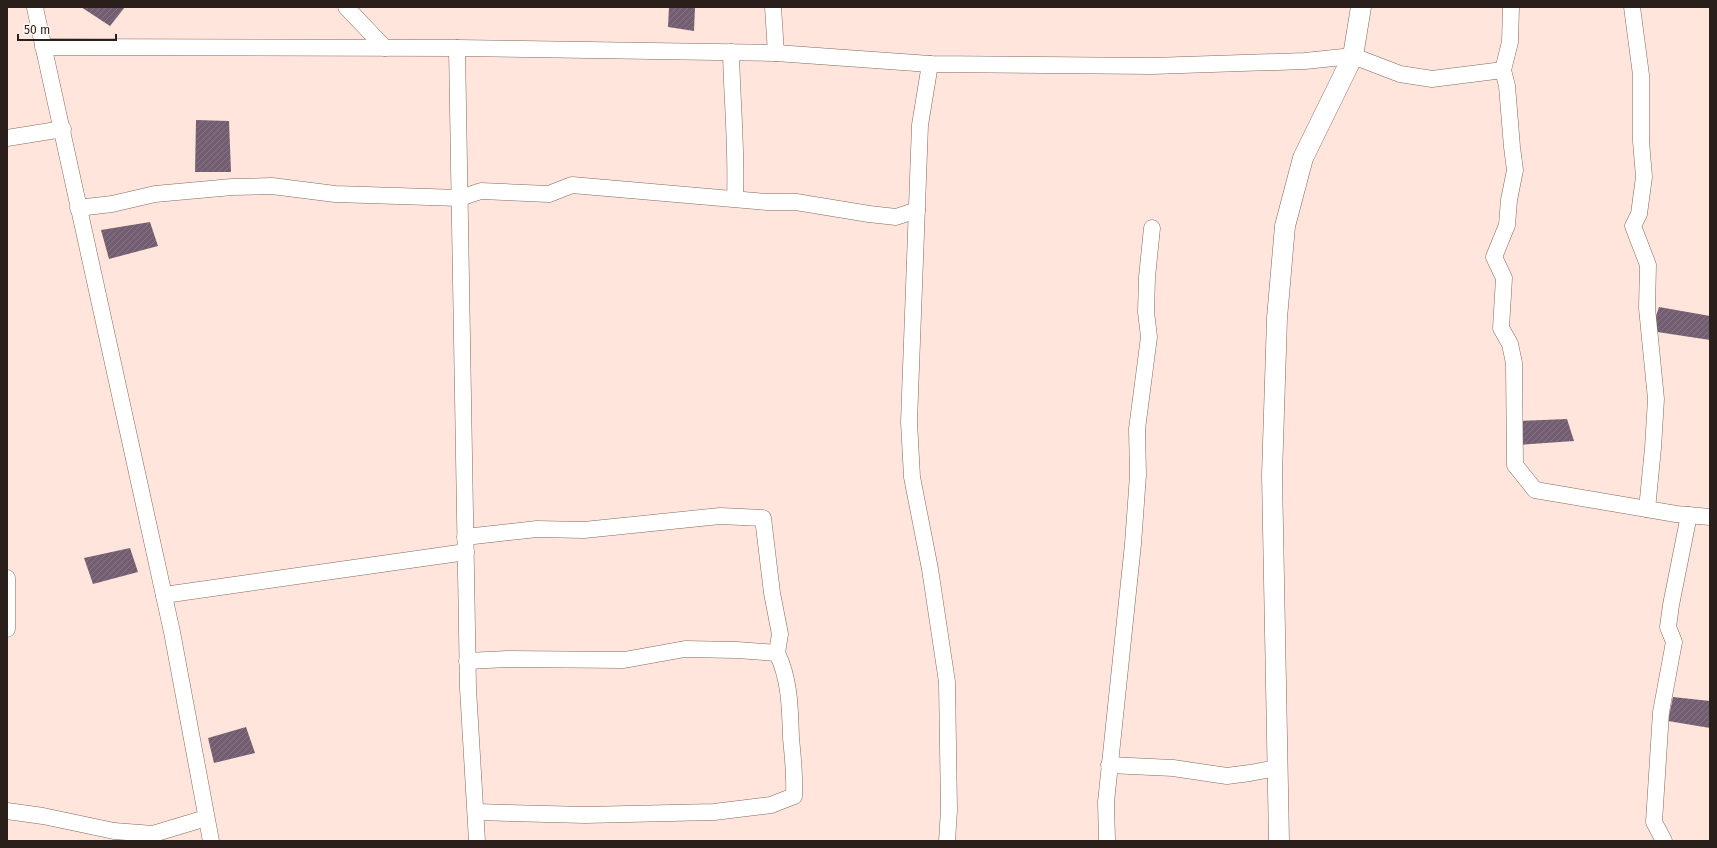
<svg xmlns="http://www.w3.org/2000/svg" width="1717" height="848" viewBox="0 0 1717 848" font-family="'Fira Sans',sans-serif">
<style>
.building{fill:url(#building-hatch)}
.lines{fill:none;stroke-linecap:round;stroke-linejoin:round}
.minor-casing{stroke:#84685d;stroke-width:17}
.tertiary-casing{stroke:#84685d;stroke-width:21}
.minor{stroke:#fff;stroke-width:16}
.tertiary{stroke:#fff;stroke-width:20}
</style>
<defs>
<pattern id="building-hatch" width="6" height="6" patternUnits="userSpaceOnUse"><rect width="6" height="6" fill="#735d71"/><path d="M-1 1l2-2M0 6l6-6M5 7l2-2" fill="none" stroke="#867583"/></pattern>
</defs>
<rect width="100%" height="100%" fill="#ffe5db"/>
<g class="building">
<path d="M81 7H125L110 26Z"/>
<path d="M669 7H695L694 31 668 27Z"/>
<path d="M196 120 229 121 231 172H195Z"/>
<path d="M150 222 158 246 109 259 101 230Z"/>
<path d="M1659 307 1710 316V340L1651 331Z"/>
<path d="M1567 419 1574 441 1518 445 1520 421Z"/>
<path d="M130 548 138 572 93 584 84 558Z"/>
<path d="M1673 697 1710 701V728L1668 721Z"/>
<path d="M246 727 255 753 214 763 208 738Z"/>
</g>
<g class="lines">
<g class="minor-casing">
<g id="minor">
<path d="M36 7 35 8 172 632 211 841"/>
<path d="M346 7 385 48"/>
<path d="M773 7 776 53"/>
<path d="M1511 7 1510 42 1503 70 1507 86 1512 147 1515 170 1509 200 1507 225 1494 257 1504 278 1501 328 1510 344 1514 363 1515 465 1535 490 1676 514 1710 517"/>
<path d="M1632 7 1641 75V141L1644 177 1639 214 1633 226 1648 265 1647 308 1656 399 1653 448 1647 509"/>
<path d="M43 47 457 48 776 53 930 64 1152 66 1305 61 1353 56 1400 74 1432 79 1503 70"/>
<path d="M457 48 468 688 477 841"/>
<path d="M731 52C732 101 737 150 735 198"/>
<path d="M930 64 920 125 909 422 912 477 930 569 947 682 949 810 947 841"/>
<path d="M7 138 63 129"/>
<path d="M78 208 112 204 155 194 232 187 272 186 335 194 460 198 481 191 549 194 572 185 767 202H796L869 214 896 217 917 210"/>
<path d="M465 537 537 529 584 530 720 516 763 518 772 593 780 634 777 653"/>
<path d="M7 578V629"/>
<path d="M164 595 466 552"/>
<path d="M467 661 508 659 624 660 685 649 737 650 777 653C790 680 790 708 791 738 793 758 795 776 794 796L771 805 714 812 585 815 476 812"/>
<path d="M1109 765 1173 768 1227 776 1250 773 1277 768"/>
<path d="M7 811 43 816 114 831 153 834 206 818"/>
<path d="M1107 841 1106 802 1133 544 1138 475 1137 429 1149 337 1146 312 1147 277 1152 228"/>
<path d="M1664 841 1654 822 1661 712 1674 642 1668 627 1671 605 1689 515"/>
</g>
</g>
<g class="tertiary-casing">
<path id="tertiary" d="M1279 841 1272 475 1277 318 1285 226 1303 158 1353 56 1361 7"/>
</g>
<use href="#minor" class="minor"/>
<use href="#tertiary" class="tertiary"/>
</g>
<rect width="1717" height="848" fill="none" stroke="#2a1f1a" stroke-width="16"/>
<path d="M18 34v6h98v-6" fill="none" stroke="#2a1f1a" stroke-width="2"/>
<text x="24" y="34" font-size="12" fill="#2a1f1a" stroke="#fdf7f4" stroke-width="3" paint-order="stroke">50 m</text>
</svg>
